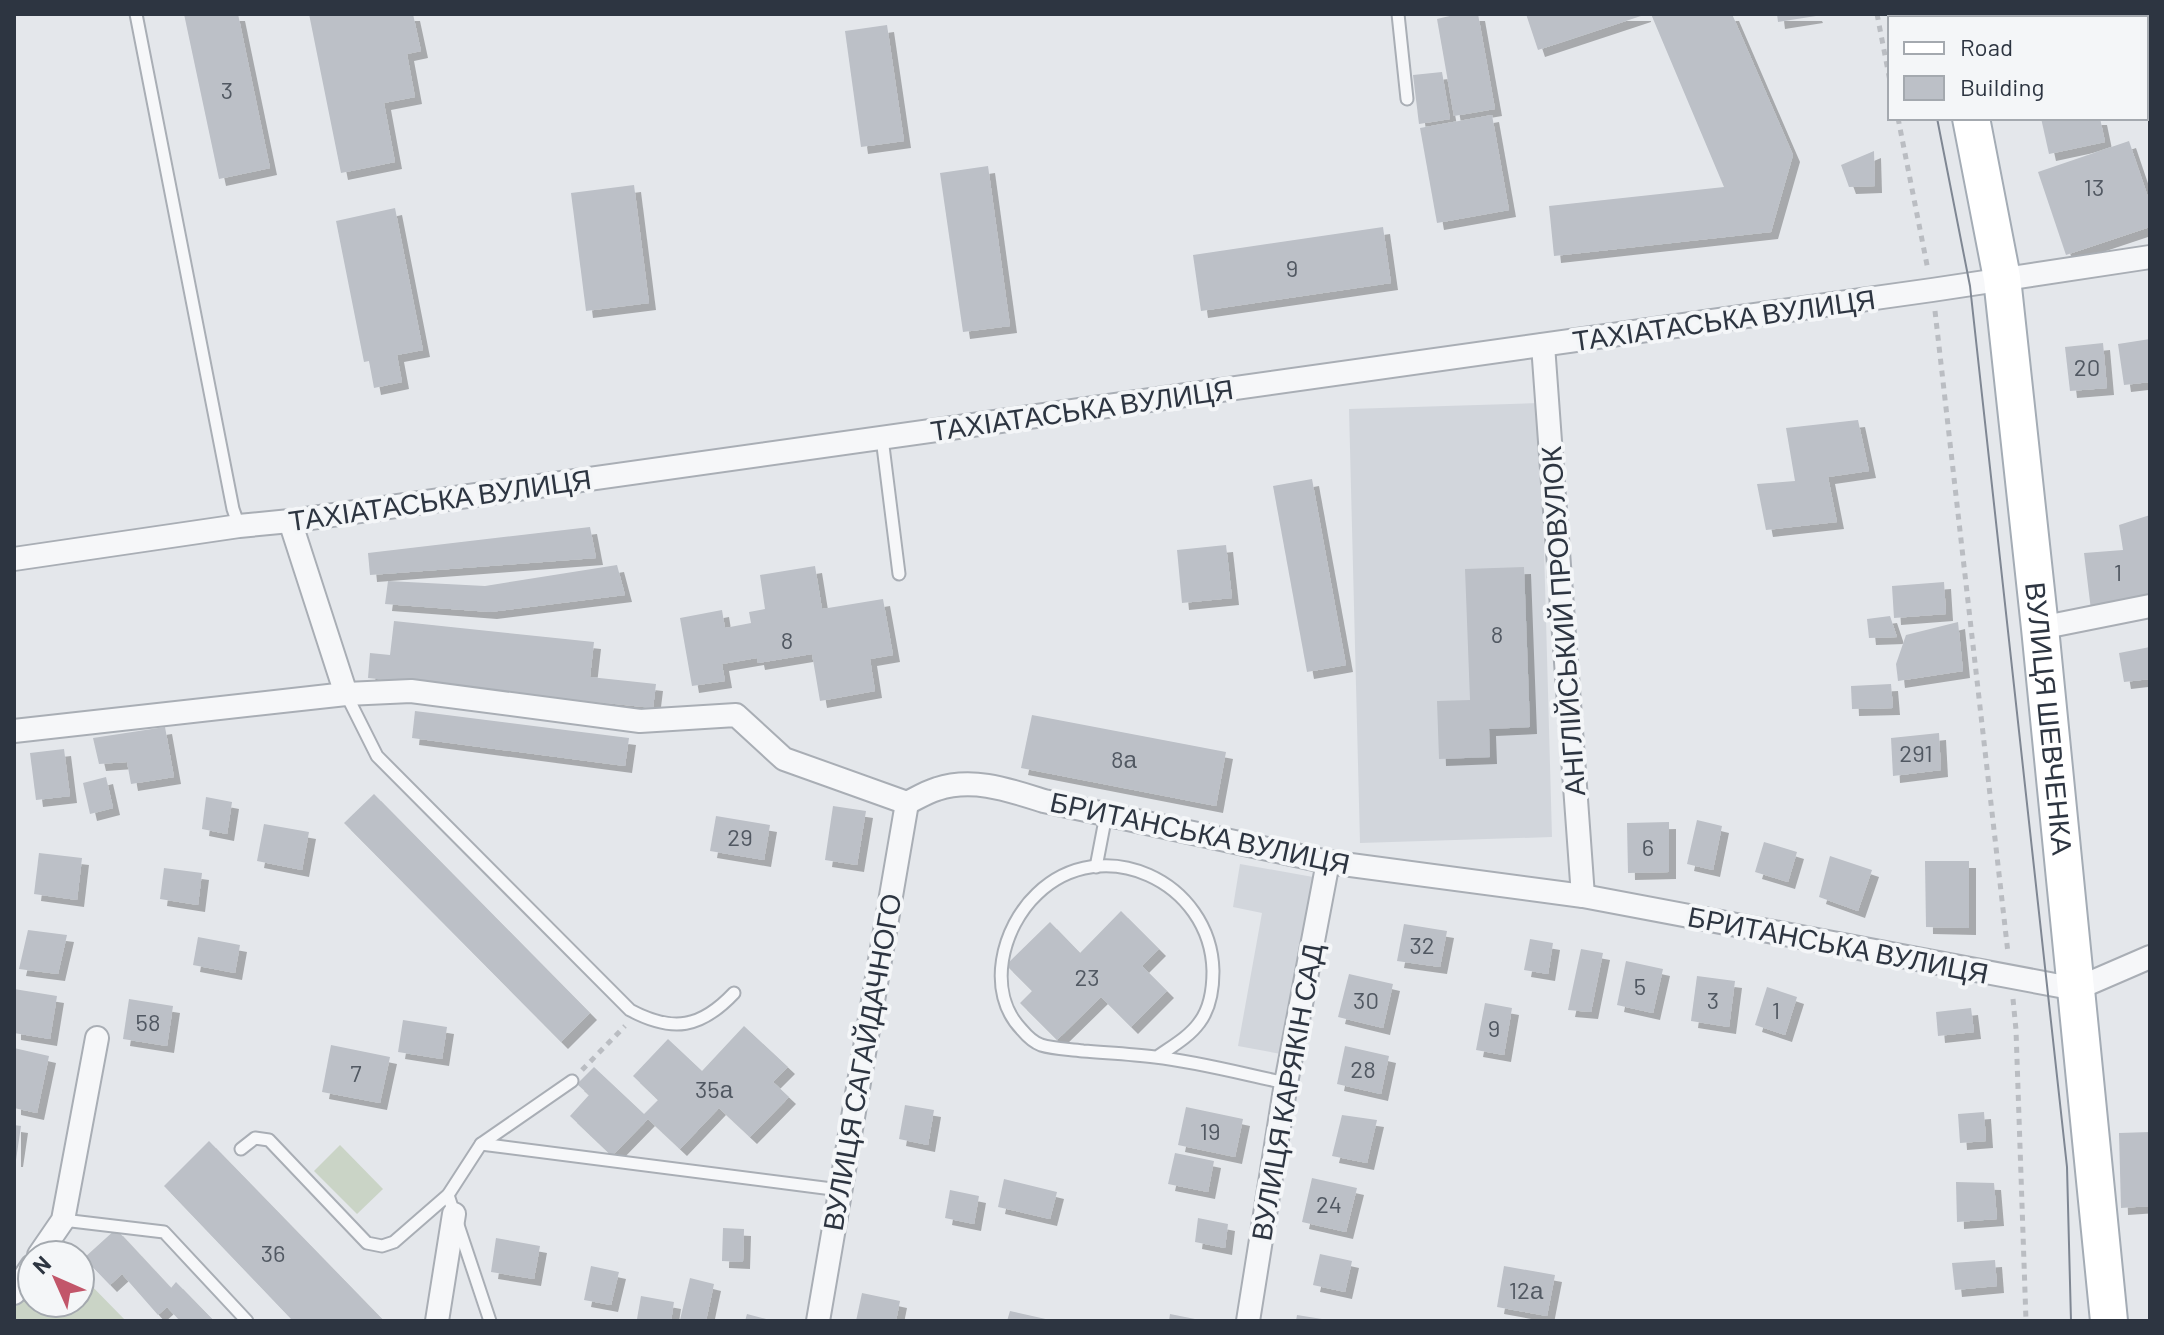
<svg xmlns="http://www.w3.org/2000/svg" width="2164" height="1335" viewBox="0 0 2164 1335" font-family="Barlow,sans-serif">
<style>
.built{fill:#d2d6dc}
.green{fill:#cad4c6}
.building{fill:#bcc0c7;filter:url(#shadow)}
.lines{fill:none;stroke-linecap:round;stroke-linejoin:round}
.lane-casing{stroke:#a9aeb5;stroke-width:15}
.street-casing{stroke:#a9aeb5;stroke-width:26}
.primary-casing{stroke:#a4acb5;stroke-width:40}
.path{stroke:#babdc2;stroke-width:5;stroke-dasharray:6 6;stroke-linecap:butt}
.lane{stroke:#f6f7f9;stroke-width:11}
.street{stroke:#f6f7f9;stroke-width:22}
.primary{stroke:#fff;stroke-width:36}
.tram{stroke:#7f8793;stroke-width:2}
.labels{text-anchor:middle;stroke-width:8;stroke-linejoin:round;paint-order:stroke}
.number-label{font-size:24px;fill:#515862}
.street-label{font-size:28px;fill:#2d3541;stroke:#f4f6f8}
</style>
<defs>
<filter id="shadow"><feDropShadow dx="7" dy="7" stdDeviation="0" flood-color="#0004"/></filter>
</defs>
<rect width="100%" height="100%" fill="#e4e7eb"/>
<g class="built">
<path d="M1540 403 1552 837 1360 843 1349 409Z"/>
<path d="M1240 864 1313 877 1281 1054 1238 1046 1262 913 1233 907Z"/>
</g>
<g class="green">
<path d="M340 1145 383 1189 357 1214 314 1171Z"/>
<path d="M80 1274 126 1321H14V1309L32 1287V1303H80Z"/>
</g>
<g class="building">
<path d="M184 14H238L270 168 219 179Z"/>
<path d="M309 14H413L421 51 407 54 415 97 384 103 395 162 341 173Z"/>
<path d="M1458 14H1478L1495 109 1454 116 1437 19Z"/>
<path d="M1526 14H1644V15L1538 50Z"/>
<path d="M1651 14H1732L1793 155 1771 232 1554 256 1549 206 1724 187Z"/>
<path d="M1777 14H1815L1816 16 1778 22Z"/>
<path d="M887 25 904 141 861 147 845 31Z"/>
<path d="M1442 72 1450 119 1419 124 1413 75Z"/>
<path d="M1492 115 1509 210 1437 223 1420 128Z"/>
<path d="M2041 118H2100L2105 142 2049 154Z"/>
<path d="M2129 141 2150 203V227L2066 255 2038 172Z"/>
<path d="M1874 151 1875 186 1849 187 1841 165Z"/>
<path d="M988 166 1010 326 963 332 940 173Z"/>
<path d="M634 185 649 303 586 311 571 193Z"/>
<path d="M395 208 423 350 397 355 402 382 374 388 369 361 364 362 336 221Z"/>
<path d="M1383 227 1391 283 1201 311 1193 255Z"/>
<path d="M2150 339V382L2124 385 2118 344Z"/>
<path d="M2103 343 2107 388 2070 391 2065 347Z"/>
<path d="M1858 420 1869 471 1828 477 1837 522 1766 530 1757 484 1795 481 1786 428Z"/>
<path d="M1312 479 1346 665 1307 672 1273 486Z"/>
<path d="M2150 515V593L2091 610 2084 553 2123 550 2119 525Z"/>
<path d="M590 527 596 558 370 575 368 553Z"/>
<path d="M1226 545 1232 598 1182 603 1177 550Z"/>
<path d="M617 565 625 595 490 612 385 604 388 581 485 586Z"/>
<path d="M815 566 822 609 883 599 893 655 870 659 875 691 820 701 812 654 758 663 757 658 722 664 725 681 692 686 680 618 722 610 725 628 751 623 749 612 765 609 760 575Z"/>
<path d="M1524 567 1530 727 1489 729 1490 757 1439 759 1437 701 1470 700 1465 569Z"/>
<path d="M1944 582 1946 614 1894 618 1892 586Z"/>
<path d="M1890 616 1897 637 1869 638 1867 619Z"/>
<path d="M394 621 594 642 590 677 656 684 653 708 368 678 370 653 390 655Z"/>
<path d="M1958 622 1963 671 1898 681 1896 664 1906 635Z"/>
<path d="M2150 647V679L2124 682 2119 653Z"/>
<path d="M1891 684 1893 708 1852 709 1851 686Z"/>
<path d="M415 711 629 738 625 766 412 738Z"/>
<path d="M1032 715 1226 752 1216 806 1021 768Z"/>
<path d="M165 727 174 777 131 784 127 762 99 764 93 738Z"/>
<path d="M1939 733 1941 770 1893 776 1891 738Z"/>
<path d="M64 749 70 796 36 800 30 753Z"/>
<path d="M106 777 113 808 90 814 83 783Z"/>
<path d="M374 794 590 1013 561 1042 344 823Z"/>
<path d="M206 797 232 802 227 834 202 829Z"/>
<path d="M833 806 866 811 857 865 825 860Z"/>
<path d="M716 816 770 825 764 860 710 851Z"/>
<path d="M1697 820 1722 826 1713 870 1687 864Z"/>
<path d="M1669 822V872L1628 873 1627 823Z"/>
<path d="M264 824 309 832 302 870 257 861Z"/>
<path d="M1764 842 1797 852 1788 882 1755 872Z"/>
<path d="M39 853 82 858 77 900 34 894Z"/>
<path d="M1830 856 1872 870 1858 911 1819 897Z"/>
<path d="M1925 861H1969V928L1926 927Z"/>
<path d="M164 868 202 873 198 905 160 899Z"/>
<path d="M1121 911 1159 949 1142 966 1167 991 1131 1027 1101 997 1057 1040 1020 1003 1032 991 1006 965 1050 922 1080 953Z"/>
<path d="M1404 924 1447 931 1440 967 1397 961Z"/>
<path d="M28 930 67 935 58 974 19 969Z"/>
<path d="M198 937 240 945 235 973 193 965Z"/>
<path d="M1530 939 1553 943 1548 974 1524 970Z"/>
<path d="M1581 949 1603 953 1591 1012 1568 1010Z"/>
<path d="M1626 961 1663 969 1653 1013 1617 1005Z"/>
<path d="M1349 974 1393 984 1383 1028 1338 1017Z"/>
<path d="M1697 976 1735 981 1729 1027 1691 1021Z"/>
<path d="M1767 987 1797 997 1785 1035 1755 1025Z"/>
<path d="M14 989 57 996 50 1039 14 1033Z"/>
<path d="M129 999 173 1006 167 1046 123 1039Z"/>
<path d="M1485 1003 1512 1008 1504 1055 1476 1050Z"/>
<path d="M1971 1008 1974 1032 1938 1036 1936 1012Z"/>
<path d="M403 1020 447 1027 442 1059 398 1052Z"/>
<path d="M744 1026 788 1067 773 1082 789 1097 750 1137 719 1108 680 1149 648 1119 612 1156 570 1116 589 1095 577 1084 594 1067 644 1114 658 1100 633 1076 668 1039 702 1071Z"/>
<path d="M331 1045 390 1057 380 1103 322 1092Z"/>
<path d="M1345 1046 1389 1056 1381 1094 1337 1084Z"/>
<path d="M14 1048 49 1056 37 1113 14 1108Z"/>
<path d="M905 1105 934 1110 928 1145 899 1139Z"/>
<path d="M1186 1107 1243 1119 1235 1157 1178 1145Z"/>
<path d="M1984 1112 1986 1141 1960 1143 1958 1114Z"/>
<path d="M1342 1115 1377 1120 1367 1163 1332 1156Z"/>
<path d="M14 1125 21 1126 16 1160H14Z"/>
<path d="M2150 1132V1206L2121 1208 2119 1133Z"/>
<path d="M209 1141 384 1321H293L164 1186Z"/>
<path d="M1175 1153 1214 1161 1208 1192 1168 1184Z"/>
<path d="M1312 1178 1357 1188 1346 1232 1302 1222Z"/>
<path d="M1004 1179 1057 1192 1050 1219 998 1207Z"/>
<path d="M1956 1182 1994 1183 1997 1219 1957 1222Z"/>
<path d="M950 1190 979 1196 974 1224 945 1218Z"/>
<path d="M1198 1218 1228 1224 1225 1248 1195 1242Z"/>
<path d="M723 1228 744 1229 743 1262 722 1261Z"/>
<path d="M116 1229 171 1288 176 1282 214 1321H180L167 1307 158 1315 122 1274 110 1285 84 1258Z"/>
<path d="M496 1238 540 1246 534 1279 491 1272Z"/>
<path d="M1320 1254 1352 1261 1345 1292 1313 1285Z"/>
<path d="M1995 1260 1997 1286 1955 1290 1952 1263Z"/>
<path d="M591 1266 619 1272 611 1305 584 1300Z"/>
<path d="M1504 1266 1555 1275 1547 1316 1497 1307Z"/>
<path d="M690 1278 714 1284 706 1321 680 1320Z"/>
<path d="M862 1293 900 1301 896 1321H856Z"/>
<path d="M641 1296 674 1302 671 1321 637 1319Z"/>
<path d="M1010 1311 1050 1320V1321H1007Z"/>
<path d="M747 1314 770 1320V1321H745Z"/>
<path d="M1170 1314 1200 1320V1321H1169Z"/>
<path d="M1297 1315 1322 1319V1321H1296Z"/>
</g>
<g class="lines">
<g class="lane-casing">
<g id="lane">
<path d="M136 14 233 509 239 526"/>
<path d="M1398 14 1407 99"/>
<path d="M882 438 899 574"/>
<path d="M346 694 377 756 630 1010C673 1033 701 1028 734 993"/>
<path d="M1096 867 1106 815"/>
<path d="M1157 1057C1171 1047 1189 1037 1199 1023 1210 1009 1213 988 1213 971 1211 881 1102 831 1037 894 1002 927 985 992 1022 1030 1027 1036 1033 1042 1041 1045 1054 1049 1069 1049 1083 1051 1107 1053 1131 1054 1155 1057 1199 1062 1243 1074 1286 1083"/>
<path d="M481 1144 840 1190"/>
<path d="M241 1149 255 1138 269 1140 367 1243 382 1246 394 1242 448 1195 481 1144 572 1081"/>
<path d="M448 1195 490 1321"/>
<path d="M63 1220 164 1232 247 1321"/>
</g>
</g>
<g class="street-casing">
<g id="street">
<path d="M1543 345 1583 896"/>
<path d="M290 521 346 694"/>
<path d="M14 559 239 526 290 521 1932 290 2150 257"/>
<path d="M2040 628 2150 606"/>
<path d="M14 731 346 694 411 691 640 721 736 715 784 759 907 803C917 798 927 792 937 789 973 777 1009 790 1044 801L1328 862 1583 896 2076 989 2150 957"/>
<path d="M39 1255 63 1220 97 1038"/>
<path d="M14 1293 32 1266"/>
<path d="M437 1321 454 1214"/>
<path d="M818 1321 907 803"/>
<path d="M1248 1321 1286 1083 1328 862"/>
</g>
</g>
<g class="primary-casing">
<g id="primary">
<path d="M1952 14V18"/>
<path id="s1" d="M1971 118 2002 278 2040 628 2109 1321"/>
</g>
</g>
<g class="path">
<path d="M1877 14 1890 81"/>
<path d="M1898 118 1928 270"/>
<path d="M1935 311 2008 953"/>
<path d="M2013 999 2016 1030 2026 1321"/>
<path d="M582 1070 625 1026"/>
</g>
<use href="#lane" class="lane"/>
<use href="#street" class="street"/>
<use href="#primary" class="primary"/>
<g class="tram">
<path d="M1904 14 1905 18"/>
<path d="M1937 118 1970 286 2067 1167 2071 1321"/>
</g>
</g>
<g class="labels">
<g class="number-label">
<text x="227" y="99">3</text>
<text x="2094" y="196">13</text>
<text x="1292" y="277">9</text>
<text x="2087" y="376">20</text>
<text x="2118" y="581">1</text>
<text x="1497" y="643">8</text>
<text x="787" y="649">8</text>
<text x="1916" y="762">291</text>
<text x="1124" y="768">8а</text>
<text x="740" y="846">29</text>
<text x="1648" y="856">6</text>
<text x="1422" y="954">32</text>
<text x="1087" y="986">23</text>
<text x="1640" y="995">5</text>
<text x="1366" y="1009">30</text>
<text x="1713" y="1009">3</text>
<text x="1776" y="1019">1</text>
<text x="148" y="1031">58</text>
<text x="1494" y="1037">9</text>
<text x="1363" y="1078">28</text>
<text x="356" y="1082">7</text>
<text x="714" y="1098">35а</text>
<text x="1210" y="1140">19</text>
<text x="1329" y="1213">24</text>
<text x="273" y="1262">36</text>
<text x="1526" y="1299">12а</text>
</g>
<g class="street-label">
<text transform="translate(1724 320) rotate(-8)" y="10">ТАХІАТАСЬКА ВУЛИЦЯ</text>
<text transform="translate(1082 410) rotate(-8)" y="10">ТАХІАТАСЬКА ВУЛИЦЯ</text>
<text transform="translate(440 500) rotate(-8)" y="10">ТАХІАТАСЬКА ВУЛИЦЯ</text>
<text transform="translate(1563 621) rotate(-94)" y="10">АНГЛІЙСЬКИЙ ПРОВУЛОК</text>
<text dy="10" stroke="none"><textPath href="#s1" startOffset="606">ВУЛИЦЯ ШЕВЧЕНКА</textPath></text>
<text transform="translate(1200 833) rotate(12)" y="10">БРИТАНСЬКА ВУЛИЦЯ</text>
<text transform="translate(1838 945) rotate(11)" y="10">БРИТАНСЬКА ВУЛИЦЯ</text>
<text transform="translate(862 1062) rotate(-80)" y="10">ВУЛИЦЯ САГАЙДАЧНОГО</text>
<text transform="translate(1287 1092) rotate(-80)" y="10">ВУЛИЦЯ КАРЯКІН САД</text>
</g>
</g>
<rect width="2164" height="1335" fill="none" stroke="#2d3541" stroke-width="32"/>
<rect x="1888" y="16" width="260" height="104" fill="#f4f6f8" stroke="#a4a9af" stroke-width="2"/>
<rect x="1904" y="42" width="40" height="12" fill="#ffffff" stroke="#a4a9af" stroke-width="2"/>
<text x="1960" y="56" font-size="24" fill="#2d3541">Road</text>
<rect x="1904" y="76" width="40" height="24" fill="#bcc0c7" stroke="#a4a9af" stroke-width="2"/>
<text x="1960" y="96" font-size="24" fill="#2d3541">Building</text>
<g transform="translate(56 1279) rotate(315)"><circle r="38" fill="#f4f6f8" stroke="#a4a9af" stroke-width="2"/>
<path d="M0-6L14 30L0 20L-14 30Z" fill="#c2566a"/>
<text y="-12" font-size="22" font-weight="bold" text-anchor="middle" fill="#2d3541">N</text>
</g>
</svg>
